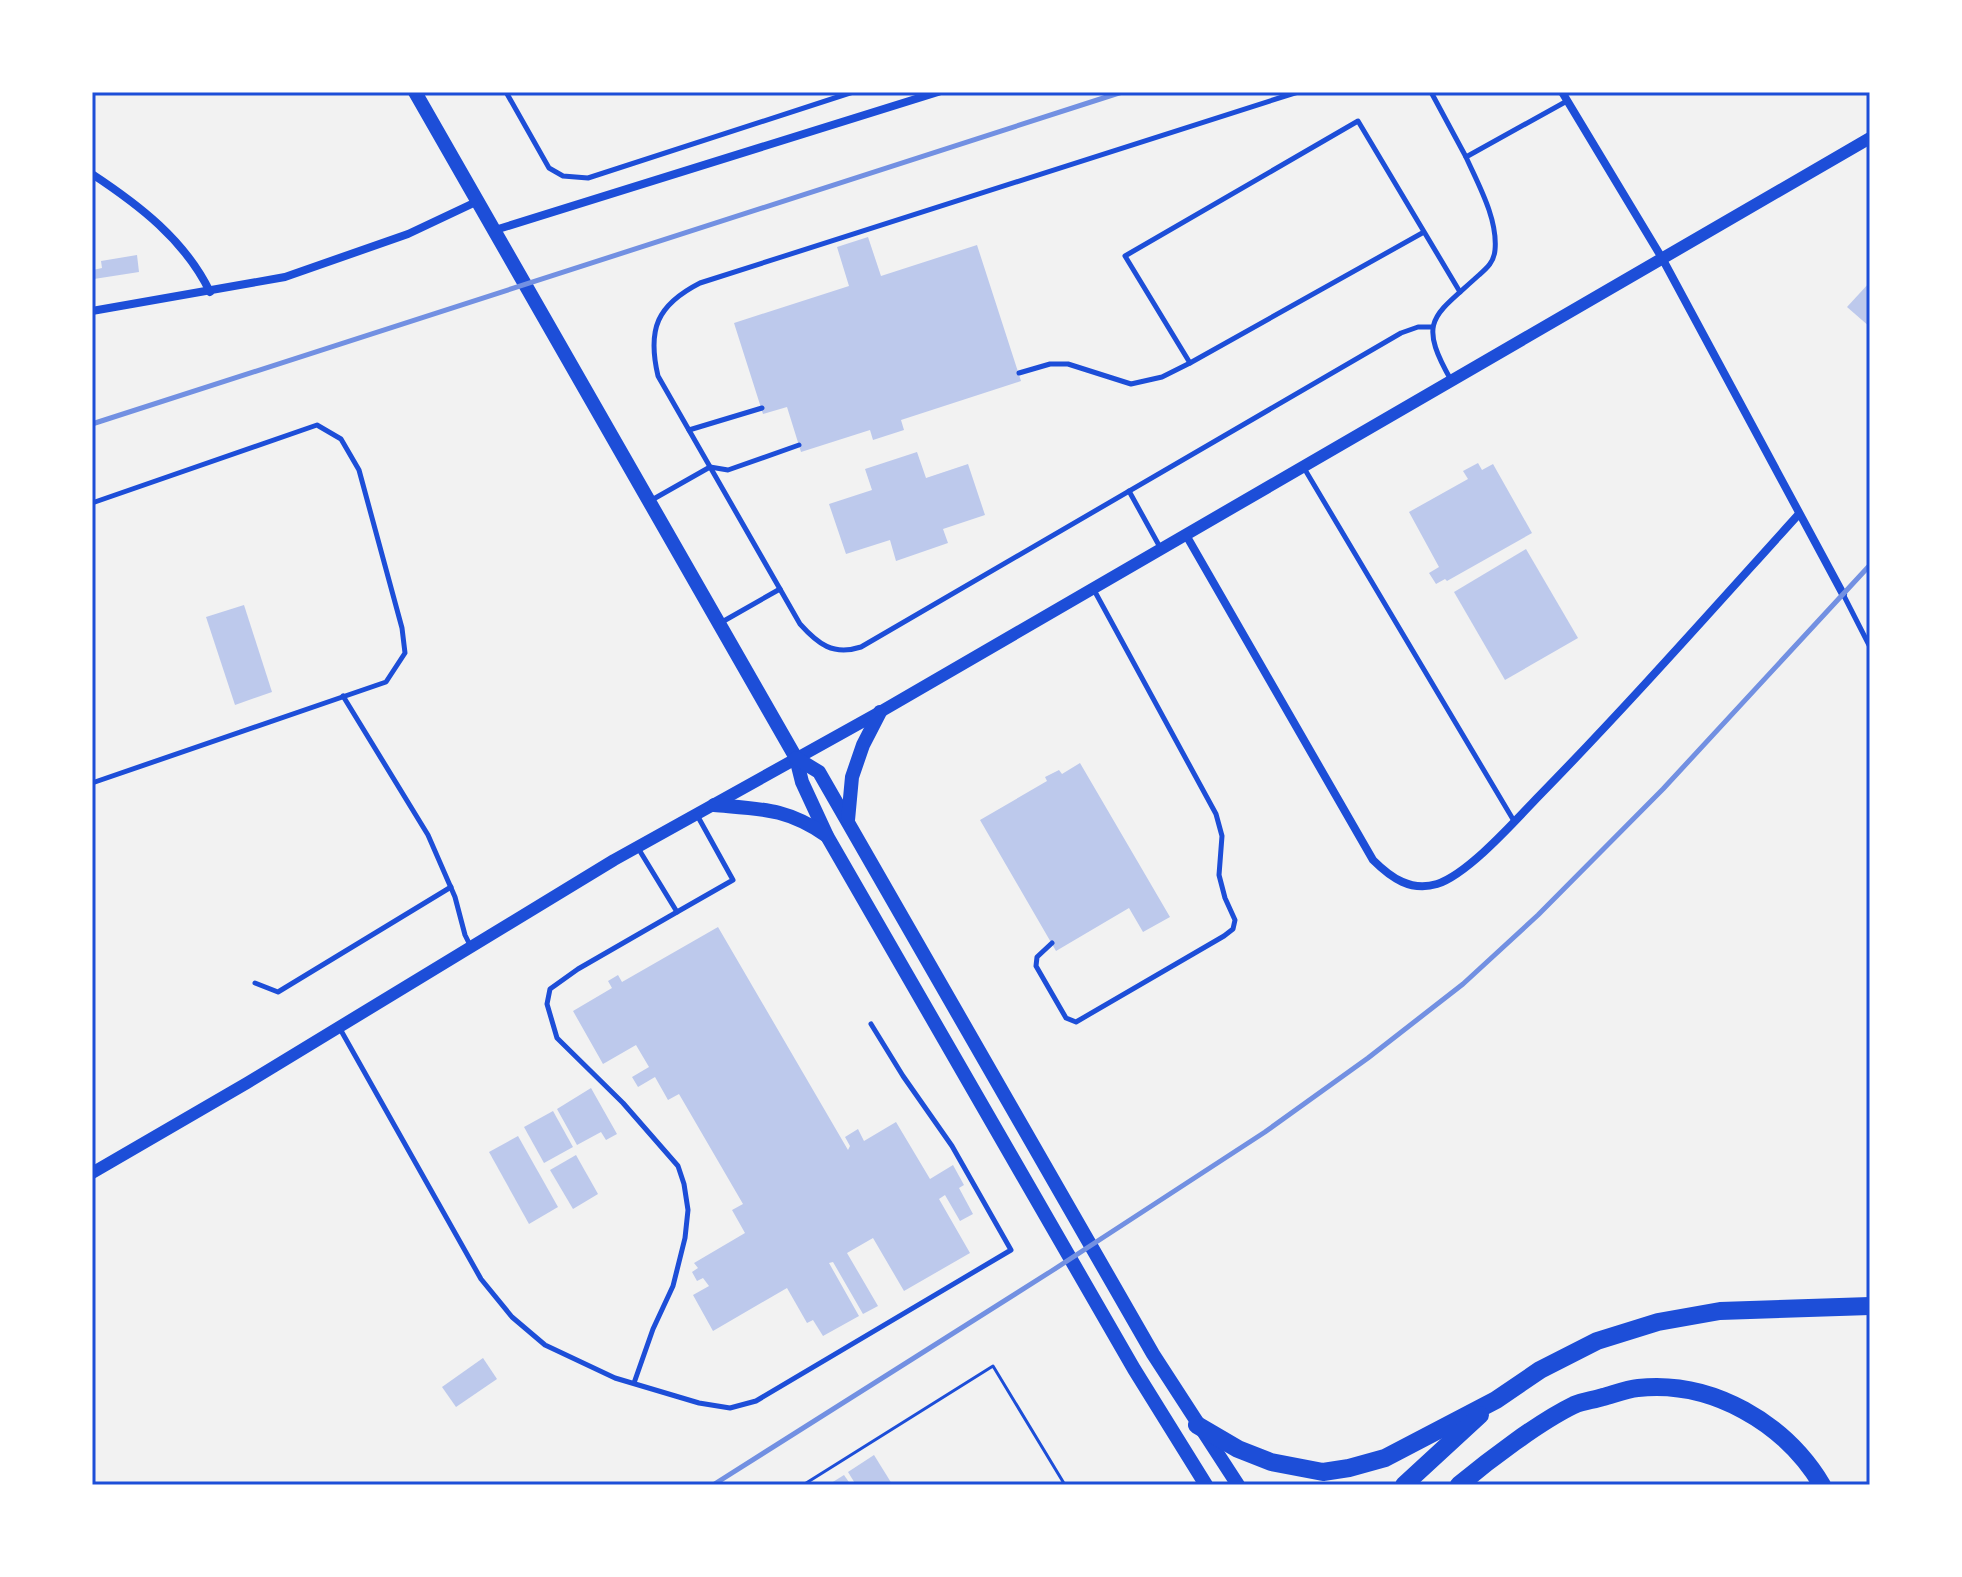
<svg xmlns="http://www.w3.org/2000/svg" width="1962" height="1577" viewBox="0 0 1962 1577" font-family="Figtree,sans-serif">
<style>
.building{fill:#bdc9ec}
.lines{fill:none;stroke-linecap:round;stroke-linejoin:round}
.path{stroke:#1d4ed8;stroke-width:3}
.service{stroke:#1d4ed8;stroke-width:5}
.minor{stroke:#1d4ed8;stroke-width:8}
.tertiary{stroke:#1d4ed8;stroke-width:12}
.secondary{stroke:#1d4ed8;stroke-width:14}
.motorway{stroke:#1d4ed8;stroke-width:18}
.rail{stroke:#7290e2;stroke-width:5}
.neatline{fill:none;stroke:#1d4ed8;stroke-width:3}
</style>
<rect width="100%" height="100%" fill="#f2f2f2"/>
<g class="building">
<path d="M868 237 881 276 977 245 1021 381 901 420 904 430 873 440 870 430 801 452 787 407 763 414 734 323 849 286 837 247Z"/>
<path d="M137 255 139 272 94 279 93 270 102 268 101 261Z"/>
<path d="M1870 282V327L1847 307Z"/>
<path d="M917 452 926 478 968 464 985 515 943 529 948 543 896 561 890 540 846 554 829 504 872 490 865 469Z"/>
<path d="M1478 463 1482 470 1493 464 1532 533 1447 581 1445 579 1436 584 1429 573 1439 567 1409 512 1468 479 1463 471Z"/>
<path d="M1526 549 1578 638 1505 680 1454 592Z"/>
<path d="M244 605 272 692 235 705 206 617Z"/>
<path d="M1080 763 1170 917 1143 932 1129 908 1056 951 980 820 1047 781 1045 777 1059 770 1062 774Z"/>
<path d="M718 927 848 1150 850 1146 845 1137 858 1129 864 1141 896 1122 930 1179 953 1165 964 1185 959 1188 973 1214 960 1221 945 1195 939 1199 970 1253 904 1291 873 1238 847 1253 878 1306 863 1314 833 1262 829 1263 859 1316 823 1336 813 1320 807 1323 787 1288 713 1331 693 1295 709 1286 703 1278 697 1281 692 1272 698 1268 694 1263 745 1233 732 1210 743 1204 679 1094 668 1100 655 1077 638 1087 632 1077 649 1067 636 1045 603 1064 573 1011 612 988 608 981 618 975 622 982Z"/>
<path d="M591 1088 617 1134 606 1140 601 1132 577 1145 557 1109Z"/>
<path d="M553 1111 573 1147 544 1163 524 1127Z"/>
<path d="M518 1136 558 1207 529 1224 489 1152Z"/>
<path d="M576 1155 598 1194 573 1209 550 1170Z"/>
<path d="M483 1358 497 1379 456 1407 442 1387Z"/>
<path d="M874 1455 892 1484 856 1485 848 1472Z"/>
<path d="M844 1475 851 1485H828Z"/>
</g>
<g class="lines">
<path class="path" d="M803 1485 993 1366 1065 1485"/>
<g class="service">
<path d="M506 92 549 168 563 176 588 178 853 92"/>
<path d="M1298 92 700 283C657 305 647 329 658 376L800 624C818 644 833 656 861 647L1401 333 1418 327H1431"/>
<path d="M1431 92 1466 157 1567 101"/>
<path d="M1424 232 1190 363 1125 256 1358 121 1460 292"/>
<path d="M1019 373 1050 364H1068L1131 384 1162 377 1190 363"/>
<path d="M1451 380C1417 320 1433 317 1479 275 1487 268 1494 262 1495 250 1498 219 1478 184 1466 157"/>
<path d="M689 430 762 408"/>
<path d="M1304 468 1514 821"/>
<path d="M1129 491 1161 549"/>
<path d="M650 501 710 467 728 470 799 445"/>
<path d="M92 503 317 425 341 439 359 470 402 628 405 653 386 682 92 783"/>
<path d="M1843 594 1870 647"/>
<path d="M722 622 780 589"/>
<path d="M343 696 428 835 455 897 465 935 471 947"/>
<path d="M638 848 677 912 733 880 697 815"/>
<path d="M1052 943 1037 957 1036 966 1066 1018 1076 1022 1224 936 1233 929 1235 920 1225 898 1219 875 1222 836 1216 814 1094 590"/>
<path d="M255 983 278 992 451 887"/>
<path d="M339 1027 481 1279 512 1317 545 1345 615 1378 699 1403 730 1408 756 1401 1011 1250 952 1146 903 1076 871 1024"/>
<path d="M634 1383 653 1329 673 1286 685 1238 688 1210 684 1184 678 1166 623 1103 557 1038 547 1004 550 989 578 969 677 912"/>
</g>
<g class="minor">
<path d="M1562 92 1662 258 1843 594"/>
<path d="M92 174C139 205 185 240 210 292"/>
<path d="M495 230 938 92"/>
<path d="M92 311 285 277 408 234 478 201"/>
<path d="M1186 535 1373 860C1391 878 1411 892 1437 884 1468 874 1514 822 1538 797 1627 706 1712 610 1798 515"/>
</g>
<path class="tertiary" d="M92 1173 247 1083 614 860 880 712 1870 138"/>
<g class="secondary">
<path d="M415 92 796 758 802 782 827 836 1134 1369 1206 1485"/>
<path d="M796 758 819 772 1153 1354 1238 1485"/>
<path d="M714 805C761 809 787 808 827 836"/>
<path d="M848 820 852 777 863 745 880 712"/>
</g>
<g class="motorway">
<path d="M1197 1425 1238 1449 1271 1462 1323 1472 1349 1468 1385 1458 1496 1400 1540 1370 1597 1341 1658 1322 1720 1311 1870 1306"/>
<path d="M1404 1485 1480 1415"/>
<path d="M1459 1485C1489 1460 1539 1422 1574 1405 1583 1401 1594 1400 1603 1397 1614 1394 1627 1389 1638 1388 1712 1380 1785 1423 1822 1485"/>
</g>
<g class="rail">
<path d="M92 424 1122 92"/>
<path d="M713 1485 1050 1272 1265 1132 1368 1058 1463 984 1538 915 1663 789 1870 565"/>
</g>
</g>
<rect width="1962" height="1577" fill="none" stroke="#ffffff" stroke-width="188"/>
<rect x="94" y="94" width="1774" height="1389" class="neatline"/>
</svg>
